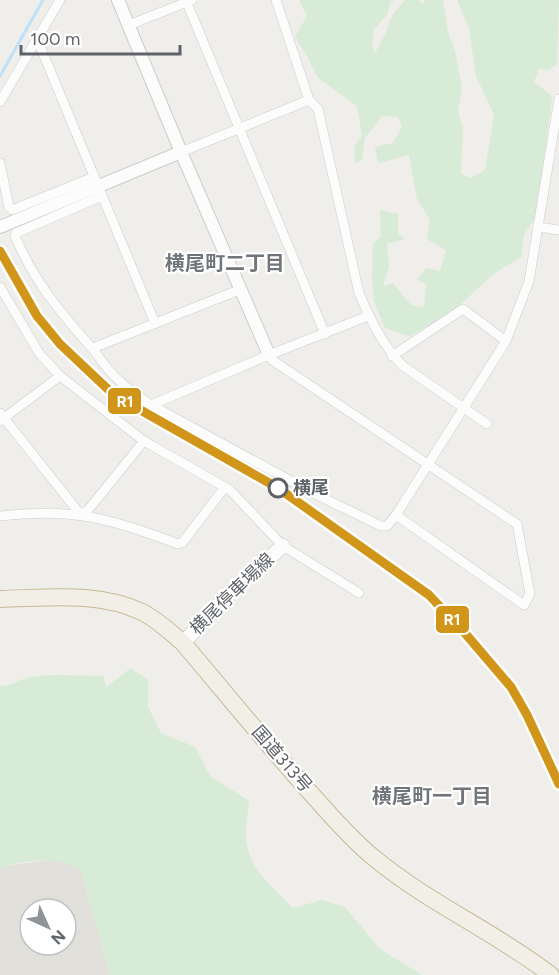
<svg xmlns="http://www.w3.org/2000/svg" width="559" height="975" viewBox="0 0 559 975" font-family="Figtree,'Noto Sans JP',sans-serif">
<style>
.education{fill:#e2e0da;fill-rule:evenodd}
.green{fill:#d8ebd6}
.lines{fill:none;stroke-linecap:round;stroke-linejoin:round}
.stream{stroke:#bfe0f9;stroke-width:3}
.minor-casing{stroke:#cbcccc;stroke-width:10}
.tertiary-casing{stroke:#cbcccc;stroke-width:14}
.secondary-casing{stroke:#cacacb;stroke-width:15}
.trunk-casing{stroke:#c8b996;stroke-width:18}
.minor{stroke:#fdfcfc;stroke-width:9}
.tertiary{stroke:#fdfcfc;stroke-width:12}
.secondary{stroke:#fdfcfc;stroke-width:14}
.trunk{stroke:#f2f0e6;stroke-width:16}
.rail-1-casing{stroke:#fff;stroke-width:14}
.rail-1{stroke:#d1951a;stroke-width:9}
.stop-dot{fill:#fff;stroke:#5f6368;stroke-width:3}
.labels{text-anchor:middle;stroke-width:4.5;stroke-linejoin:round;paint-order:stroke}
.stop-label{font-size:18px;font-weight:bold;fill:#5f6368;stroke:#fff;text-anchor:start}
.street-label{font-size:18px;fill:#5f6368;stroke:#fff}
.neighbourhood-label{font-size:20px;font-weight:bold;fill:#70757a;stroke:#fff}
.line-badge{stroke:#fff;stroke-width:2}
.badge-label{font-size:16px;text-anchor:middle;font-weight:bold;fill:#fff}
</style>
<rect width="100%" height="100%" fill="#efeeea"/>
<path class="education" d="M48 860 72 864 82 872 110 975H0V868L12 865ZM30 909H66V945H30Z"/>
<g class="green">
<path d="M299 0H394L390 3 387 15 374 29 372 45 375 53 385 35 393 14 405 0H418L423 4 425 0H443L448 32 455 51 462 88 458 111 463 128 461 173 470 178 485 170 494 115 476 76 469 28 457 0H559L557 64 548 71 539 68 534 82 552 96 537 215 524 235 521 257 492 275 460 305 438 321 409 336 385 328 374 302 372 279 373 244 381 236 380 210 398 214V234L405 239 387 244 389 267 383 286 393 283 411 305 424 307 426 284 417 280 426 268 440 271 446 250 427 239 430 220 417 199 409 155 378 163 375 147 393 143 402 126 397 117 382 116 365 138 362 160 355 163 354 147 362 135 357 106 318 78 307 56 295 37 307 16Z"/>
<path d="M131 668 148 680V707L161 733 195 747 210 776 249 801C248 813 245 827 246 839 248 868 274 889 293 908L322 900 345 907 380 949 422 975H110L81 872C60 854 25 860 0 868V686C10 687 17 680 27 678 51 673 78 676 103 676L106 687Z"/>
</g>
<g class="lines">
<path class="stream" d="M0 76 43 0"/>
<g class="minor-casing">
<g id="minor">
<path d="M276 0 309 100 318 109 359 293C370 319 383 346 403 366L487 424"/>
<path d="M187 3 325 334"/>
<path d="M129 25 192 0"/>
<path d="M36 41 40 46 155 323"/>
<path d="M0 102 60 0"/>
<path d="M181 152 309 100"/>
<path d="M0 163 9 207 12 210 94 177"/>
<path d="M102 196 16 233 15 236C34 281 59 311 91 347 97 354 102 362 108 369 120 384 136 394 151 405L313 493 381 526H387L396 515 506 341 529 281 559 99"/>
<path d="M538 227 559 230"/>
<path d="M0 287 39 353 60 376 144 441 230 490 283 546 359 593"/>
<path d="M93 348 239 290"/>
<path d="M269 355 368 316"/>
<path d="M392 356 463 309 506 341"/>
<path d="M151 405 269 355 272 360 517 524 530 594 524 605 396 515"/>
<path d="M0 413 80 514 88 510 144 441"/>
<path d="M0 421 60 376"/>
<path d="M0 516C70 507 113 519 178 544L182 543 225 487"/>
</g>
</g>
<g class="tertiary-casing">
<g id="tertiary">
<path d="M118 0 181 152 269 355"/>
<path d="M0 227 181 152"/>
</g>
</g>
<g class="secondary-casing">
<path id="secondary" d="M183 643 233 590 283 546"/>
</g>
<g class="trunk-casing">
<path id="trunk" d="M0 599C47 598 99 591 142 612 158 620 170 632 183 643 227 695 270 748 316 799 334 819 352 840 373 857 428 903 494 931 551 975"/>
</g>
<use href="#minor" class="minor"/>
<use href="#tertiary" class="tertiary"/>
<use href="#secondary" class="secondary"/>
<use href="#trunk" class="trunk"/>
<g class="rail-1-casing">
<path id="rail-1" d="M0 251 37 316 60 344 114 395 278 488 429 595 464 632 511 687 527 715 559 784"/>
</g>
<use href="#rail-1" class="rail-1"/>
</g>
<circle class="stop-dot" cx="278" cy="488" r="9"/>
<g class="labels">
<g class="stop-label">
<text x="293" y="494">横尾</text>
</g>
<g class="street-label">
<text transform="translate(232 594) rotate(-44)" y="6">横尾停車場線</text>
<text transform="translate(282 759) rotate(49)" y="6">国道313号</text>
</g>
<g class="neighbourhood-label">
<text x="225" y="270">横尾町二丁目</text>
<text x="432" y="803">横尾町一丁目</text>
</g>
</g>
<g class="line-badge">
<rect x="107" y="387" width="35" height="28" rx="6" fill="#d1951a"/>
<rect x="435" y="605" width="35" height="29" rx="6" fill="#d1951a"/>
</g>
<g class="badge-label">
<text x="125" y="407">R1</text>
<text x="452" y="625">R1</text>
</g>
<g transform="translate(48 927) rotate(135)"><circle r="28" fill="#ffffff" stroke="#bfc1c3" stroke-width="1.5"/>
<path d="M0-4.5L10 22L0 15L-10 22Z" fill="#919496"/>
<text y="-9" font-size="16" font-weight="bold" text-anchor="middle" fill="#5f6368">N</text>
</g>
<path d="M21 45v9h159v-9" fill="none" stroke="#5f6368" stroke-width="3"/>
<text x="30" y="45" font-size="18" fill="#5f6368" stroke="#ffffff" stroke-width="4.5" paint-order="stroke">100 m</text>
</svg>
